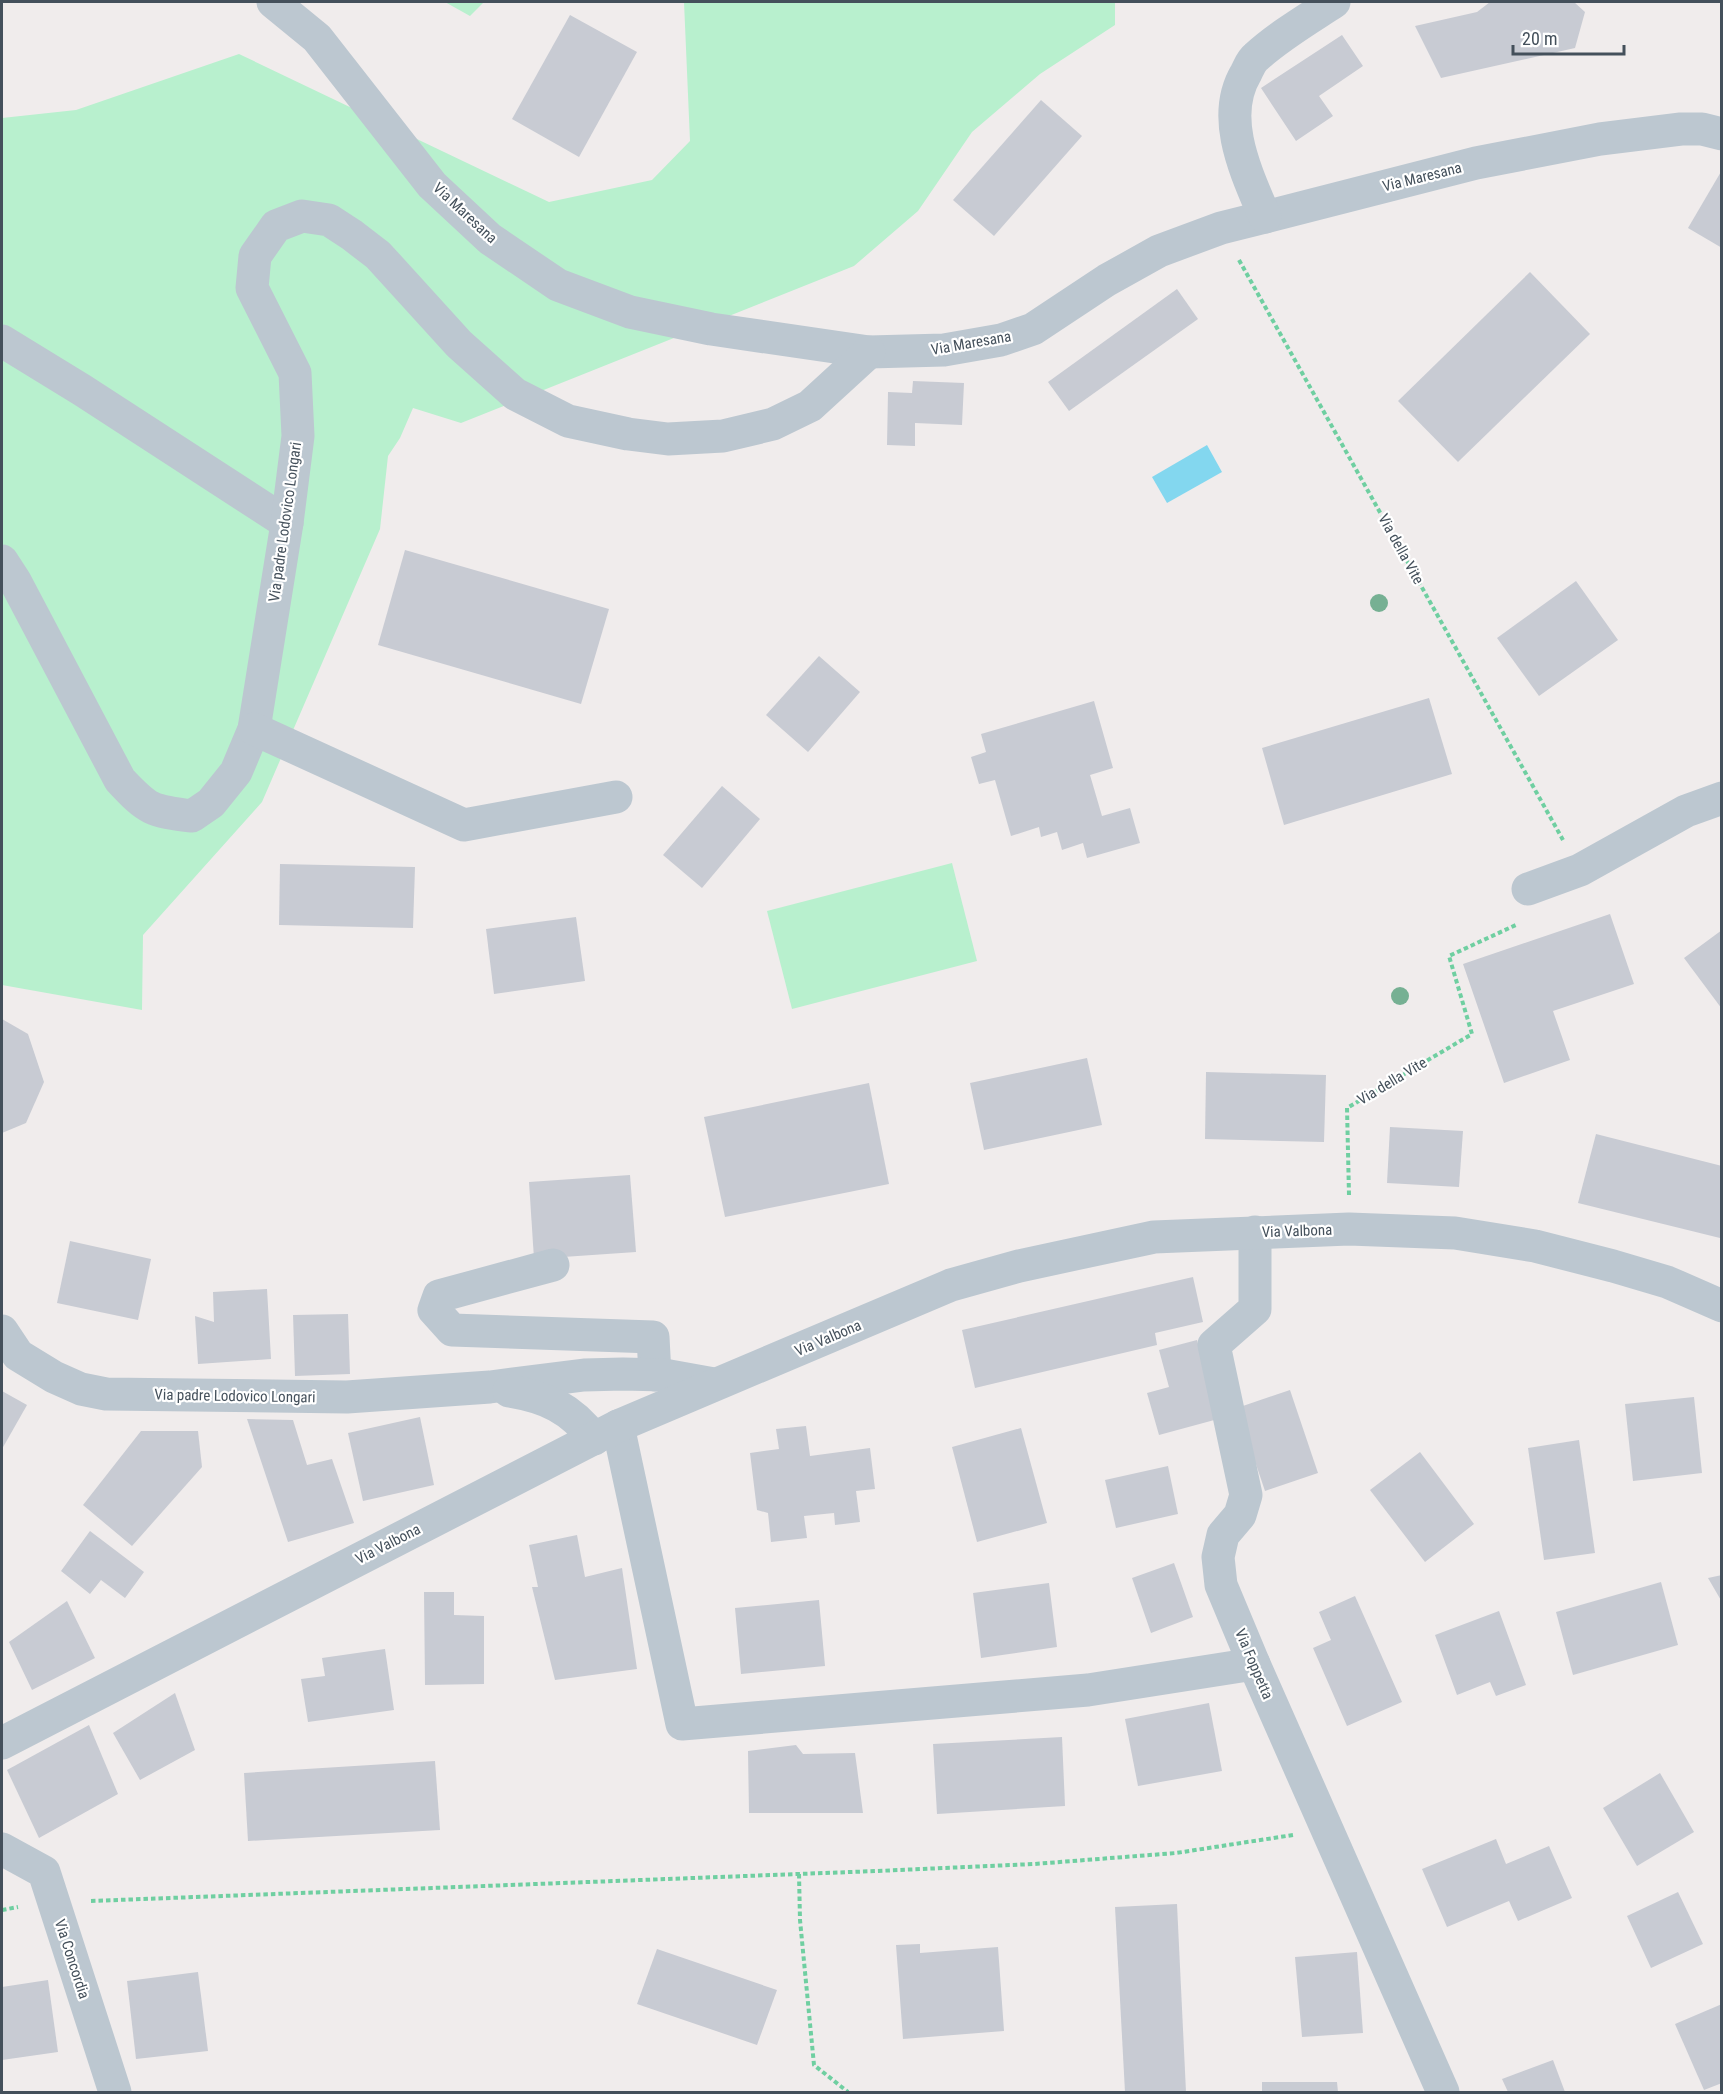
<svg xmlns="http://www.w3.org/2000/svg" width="1723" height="2094" viewBox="0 0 1723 2094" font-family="'Roboto Condensed',sans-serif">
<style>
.green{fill:#b8f0ce}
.water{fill:#83d7ef}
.building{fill:#c8cbd3}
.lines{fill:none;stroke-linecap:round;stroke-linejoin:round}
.path{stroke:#6fcfa1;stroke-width:4;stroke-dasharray:4.5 3;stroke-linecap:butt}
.minor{stroke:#bcc7d0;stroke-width:33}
.tree{fill:#76b093}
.labels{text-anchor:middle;stroke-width:4.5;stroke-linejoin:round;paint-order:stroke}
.street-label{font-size:15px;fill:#44505b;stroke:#fff}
</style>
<rect width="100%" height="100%" fill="#f0ecec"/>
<g class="green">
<path d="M445 2H484L470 16Z"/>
<path d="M684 2H1115V25L1040 74 972 132 918 211 854 266 461 423 413 408 400 438 388 456 380 529 262 802 143 935 142 1010 2 985V118L76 110 239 54 549 202 652 180 690 141Z"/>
<path d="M952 863 977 961 792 1009 767 911Z"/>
</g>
<path class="water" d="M1207 445 1222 472 1167 503 1152 477Z"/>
<g class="building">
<path d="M1490 2H1574L1585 12 1575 48 1441 78 1415 26 1477 12Z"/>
<path d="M570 15 637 52 579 157 512 119Z"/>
<path d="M1342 35 1363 66 1319 96 1333 116 1296 141 1261 88Z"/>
<path d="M1041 100 1082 136 994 236 953 200Z"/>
<path d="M1722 170V248L1688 228Z"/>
<path d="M1530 272 1590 334 1458 462 1398 401Z"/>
<path d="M1177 289 1198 319 1069 411 1048 382Z"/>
<path d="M913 381 964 383 962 425 915 423V446L887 445 888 392 912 393Z"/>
<path d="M405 550 609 609 581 704 378 645Z"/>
<path d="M1576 581 1618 640 1539 696 1497 638Z"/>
<path d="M819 656 860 692 808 752 766 715Z"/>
<path d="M1429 698 1452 774 1284 825 1262 748Z"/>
<path d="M1094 701 1113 768 1090 775 1102 816 1130 808 1140 843 1087 858 1083 843 1062 850 1057 832 1041 837 1039 827 1011 836 995 780 979 784 971 757 986 752 981 734Z"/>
<path d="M722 786 760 819 702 888 663 855Z"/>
<path d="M280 864 415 867 413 928 279 925Z"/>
<path d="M1610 914 1634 984 1553 1011 1570 1060 1504 1083 1463 964Z"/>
<path d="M576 917 585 981 494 994 486 929Z"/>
<path d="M1722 930V1009L1684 958Z"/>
<path d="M2 1019 28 1034 44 1082 26 1123 2 1133Z"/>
<path d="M1087 1058 1102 1125 984 1150 970 1083Z"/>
<path d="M1206 1072 1326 1075 1324 1142 1205 1139Z"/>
<path d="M869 1083 889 1184 725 1217 704 1117Z"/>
<path d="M1390 1127 1463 1131 1459 1187 1387 1183Z"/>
<path d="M1596 1134 1722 1166V1231L1720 1238 1578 1203Z"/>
<path d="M630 1175 636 1252 534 1259 529 1182Z"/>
<path d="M70 1241 151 1259 138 1320 57 1303Z"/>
<path d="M1193 1277 1203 1322 1155 1333 1157 1345 975 1388 962 1330Z"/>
<path d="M267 1289 271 1359 198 1364 195 1316 214 1322 213 1292Z"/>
<path d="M348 1314 350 1374 295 1376 293 1315Z"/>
<path d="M1197 1340 1218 1419 1159 1435 1147 1393 1169 1387 1159 1350Z"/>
<path d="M1290 1390 1318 1473 1265 1491 1237 1408Z"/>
<path d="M2 1391 27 1405 2 1449Z"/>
<path d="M1694 1397 1702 1473 1633 1481 1625 1404Z"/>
<path d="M420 1417 434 1485 363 1501 348 1433Z"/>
<path d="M247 1419 293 1420 307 1465 332 1459 354 1523 288 1542Z"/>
<path d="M806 1426 810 1456 870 1448 875 1489 856 1491 860 1522 835 1525 834 1513 804 1516 807 1538 771 1542 768 1513 757 1510 750 1453 779 1449 776 1429Z"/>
<path d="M1021 1428 1047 1523 977 1542 952 1447Z"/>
<path d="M141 1431H198L202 1467 132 1546 83 1505Z"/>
<path d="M1579 1440 1595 1553 1544 1560 1528 1448Z"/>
<path d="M1420 1452 1474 1524 1425 1562 1370 1490Z"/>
<path d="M1168 1466 1178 1514 1116 1528 1105 1480Z"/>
<path d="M90 1531 144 1572 125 1598 101 1580 90 1594 61 1571Z"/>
<path d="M577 1535 585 1577 622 1568 637 1669 555 1680 532 1587H538L529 1545Z"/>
<path d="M1174 1563 1193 1617 1151 1633 1132 1578Z"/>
<path d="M1722 1575V1602L1708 1578Z"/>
<path d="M1661 1582 1678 1645 1573 1675 1556 1612Z"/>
<path d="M1049 1583 1057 1647 981 1658 973 1593Z"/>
<path d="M424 1592H454V1615L484 1616V1684L425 1685Z"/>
<path d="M1355 1596 1402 1702 1347 1726 1313 1648 1331 1640 1319 1612Z"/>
<path d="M819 1600 825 1666 741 1674 735 1608Z"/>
<path d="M67 1601 95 1658 32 1690 9 1642Z"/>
<path d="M1499 1611 1526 1685 1496 1696 1490 1682 1457 1695 1435 1635Z"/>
<path d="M385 1649 394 1710 308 1722 301 1679 325 1676 322 1658Z"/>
<path d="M175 1693 195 1750 140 1780 113 1733Z"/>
<path d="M1209 1703 1222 1771 1138 1786 1125 1719Z"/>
<path d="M89 1725 118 1794 39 1838 7 1770Z"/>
<path d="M1062 1737 1065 1806 937 1814 933 1744Z"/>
<path d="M796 1745 803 1754 855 1753 863 1813H749L748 1751Z"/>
<path d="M435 1761 440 1830 248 1841 244 1773Z"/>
<path d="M1660 1773 1694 1832 1637 1866 1603 1808Z"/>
<path d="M1496 1839 1506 1864 1549 1846 1572 1898 1518 1921 1509 1901 1447 1927 1422 1869Z"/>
<path d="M1678 1892 1703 1944 1651 1968 1627 1916Z"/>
<path d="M1177 1904 1186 2092H1125L1115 1907Z"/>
<path d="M920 1944V1953L998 1947 1004 2031 903 2039 896 1945Z"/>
<path d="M657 1949 777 1990 757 2045 637 2004Z"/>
<path d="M1357 1952 1363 2033 1302 2037 1295 1957Z"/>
<path d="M198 1972 208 2051 136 2059 127 1981Z"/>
<path d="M48 1980 58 2052 2 2060V1987Z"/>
<path d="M1722 2004V2083L1704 2090 1675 2024Z"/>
<path d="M1553 2060 1565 2092H1508L1502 2079Z"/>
<path d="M1262 2082H1337L1338 2092H1262Z"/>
</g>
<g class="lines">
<g class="path">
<path d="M1239 260 1563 840"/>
<path d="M1349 1195 1347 1108 1472 1034 1449 956 1518 924"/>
<path d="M799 1874 800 1920 814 2065 848 2092"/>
<path d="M91 1901 877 1871 1034 1864 1176 1853 1293 1835"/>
<path d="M2 1910 18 1907"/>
</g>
<g class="minor">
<path d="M273 2 317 38 432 185 490 239 558 285 630 312 711 329 869 352 944 350 1001 340 1033 329 1107 280 1159 251 1221 228 1265 217 1476 163 1600 139 1681 129H1702L1722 134"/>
<path d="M1265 217C1247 174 1219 118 1246 73 1249 67 1251 61 1256 57 1279 36 1308 19 1334 2"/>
<path d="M2 341 82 390 287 523"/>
<path d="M2 561 15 581 120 780C148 810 151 811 192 816L211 803 236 772 254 729 287 523 298 436 295 373 252 288 255 256 276 226 302 216 329 220 352 235 378 255 459 344 515 394 568 421 628 434 668 439 723 436 773 424 810 406 869 352"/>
<path d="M254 729 464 825 616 797"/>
<path d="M1528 889 1580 870 1686 811 1722 798"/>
<path d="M1255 1232V1309L1214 1345 1246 1495 1240 1515 1223 1535 1218 1557 1221 1585 1254 1664 1443 2092"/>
<path d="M553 1265 439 1296 434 1310 452 1330 653 1337 655 1375"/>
<path d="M2 1331 18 1355 54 1377 81 1389 106 1394 347 1397 490 1387 584 1375 623 1374 664 1375 714 1384"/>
<path d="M509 1391C546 1397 571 1408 594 1439"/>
<path d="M618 1426 682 1724 1088 1690 1254 1664"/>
<path d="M2 1743 618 1426 951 1285 1019 1266 1154 1237 1349 1229 1455 1233 1535 1246 1613 1266 1667 1282 1722 1306"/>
<path d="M2 1849 44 1872 115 2092"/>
</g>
</g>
<g class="tree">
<circle cx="1379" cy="603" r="9"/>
<circle cx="1400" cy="996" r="9"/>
</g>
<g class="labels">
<g class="street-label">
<text transform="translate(1422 177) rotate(-14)" y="5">Via Maresana</text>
<text transform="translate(465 213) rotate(43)" y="5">Via Maresana</text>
<text transform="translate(971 343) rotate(-10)" y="5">Via Maresana</text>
<text transform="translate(285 522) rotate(-82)" y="5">Via padre Lodovico Longari</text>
<text transform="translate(1401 549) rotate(61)" y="5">Via della Vite</text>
<text transform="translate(1392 1081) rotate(-31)" y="5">Via della Vite</text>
<text transform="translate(1297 1231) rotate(-2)" y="5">Via Valbona</text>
<text transform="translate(828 1338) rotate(-23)" y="5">Via Valbona</text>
<text transform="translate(235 1396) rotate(1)" y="5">Via padre Lodovico Longari</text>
<text transform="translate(388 1544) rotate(-27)" y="5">Via Valbona</text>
<text transform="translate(1254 1664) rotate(67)" y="5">Via Foppetta</text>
<text transform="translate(72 1959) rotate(72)" y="5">Via Concordia</text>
</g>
</g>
<rect width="1723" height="2094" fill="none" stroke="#44505b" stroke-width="6"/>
<path d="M1513 45v9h111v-9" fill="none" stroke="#44505b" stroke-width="3"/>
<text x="1522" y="45" font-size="18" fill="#44505b" stroke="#ffffff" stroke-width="4.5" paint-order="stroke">20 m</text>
</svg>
